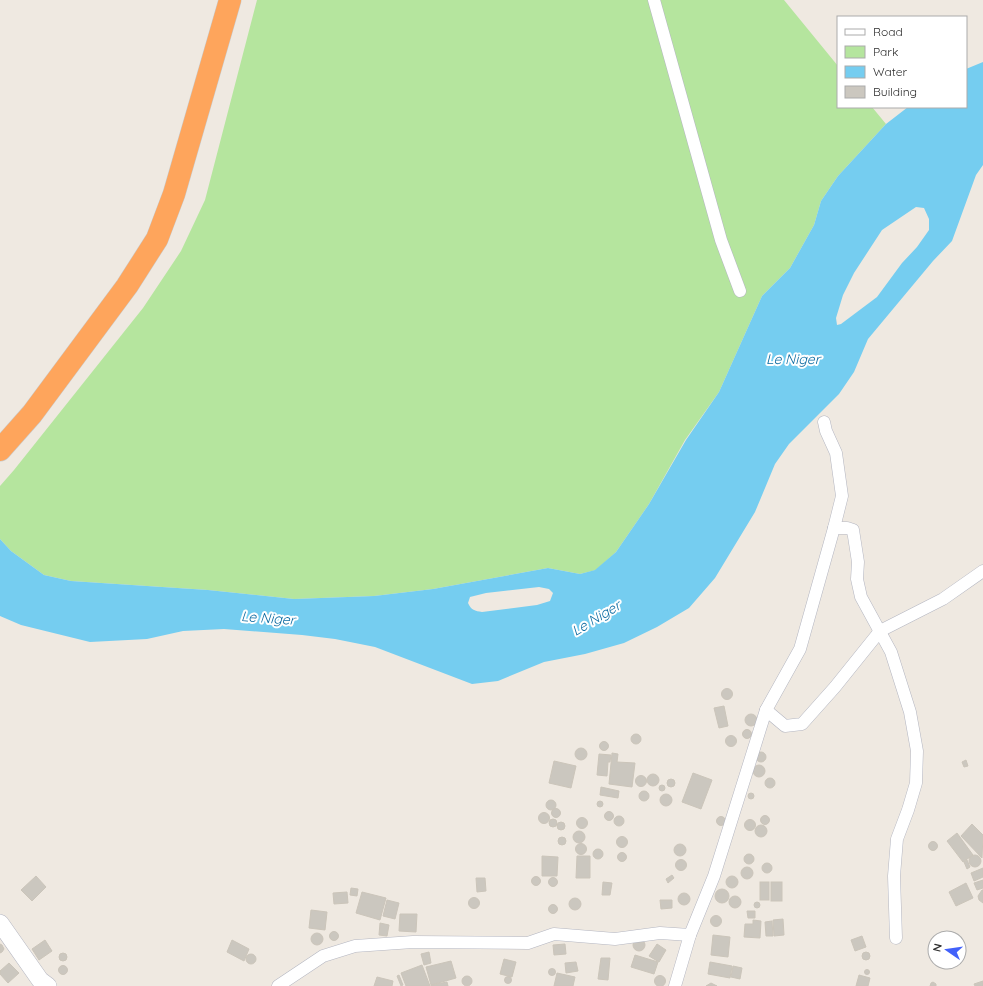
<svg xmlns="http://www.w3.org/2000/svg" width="983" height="986" viewBox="0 0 983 986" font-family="Quicksand,sans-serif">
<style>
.green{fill:#b5e59e}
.water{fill:#75cdf0;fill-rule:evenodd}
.building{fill:#cbc7bf;stroke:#cbc5ba}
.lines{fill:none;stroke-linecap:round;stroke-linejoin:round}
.street-casing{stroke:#b4b6c1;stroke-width:13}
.secondary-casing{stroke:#b4b6c1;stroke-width:18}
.highway-casing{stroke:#c9c9c9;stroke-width:23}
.street{stroke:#fff;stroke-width:12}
.secondary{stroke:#fff;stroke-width:17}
.highway{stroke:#fea55c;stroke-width:22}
.labels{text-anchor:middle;stroke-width:4;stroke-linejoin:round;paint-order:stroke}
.water-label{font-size:14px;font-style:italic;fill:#0d6ca2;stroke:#fff}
</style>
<rect width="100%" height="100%" fill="#efe9e1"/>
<path class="green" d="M257 0H784L838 66V107H872L886 124 838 176 821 201 814 225 790 268 762 296 719 392 685 440 649 504 616 552 596 570 580 574 548 568 433 589 374 596 294 599 208 590 71 581 44 575 11 551 0 539V486L14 470 143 308 181 251 205 200Z"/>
<path class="water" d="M983 62V165L976 175 952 241 933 261 868 339 854 372 839 394 789 444 775 464 755 512 715 578 689 608 657 627 624 643 585 654 544 662 498 681 472 684 375 647 335 639 302 635 224 629 183 631 147 639 90 642 21 625 0 616V539L11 551 44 575 71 581 208 590 294 599 374 596 433 589 548 568 580 574 595 570 616 552 649 504 686 440 719 392 762 296 790 268 814 225 821 201 838 176 886 124 908 107H966V69ZM916 207 924 208 929 219V230L917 247 902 263 877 297 841 324 837 325 836 318 843 295 854 273 882 230ZM539 587 549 589 553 593 550 601 537 605 482 612C475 611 471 610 468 603L470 597 486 593Z"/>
<g class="building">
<circle cx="727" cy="694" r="5.5"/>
<path d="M724 706 728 726 719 728 714 708Z"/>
<circle cx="751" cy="720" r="6"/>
<circle cx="747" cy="734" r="4.5"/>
<circle cx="636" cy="739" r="5"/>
<circle cx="731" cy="741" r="5.5"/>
<circle cx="604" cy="746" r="4.5"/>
<circle cx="581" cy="754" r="6"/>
<circle cx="761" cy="757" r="5"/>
<path d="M612 753 618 754 617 762 635 763 632 787 609 784Z"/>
<path d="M599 754 611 755 610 762H608L607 776 597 775Z"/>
<path d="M966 760 968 766 964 767 962 762Z"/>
<path d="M554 761 576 766 571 788 549 783Z"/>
<circle cx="759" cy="771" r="6"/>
<path d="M693 773 712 780 701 809 682 802Z"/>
<circle cx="653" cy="780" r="6"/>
<circle cx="641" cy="781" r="5.5"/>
<circle cx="770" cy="783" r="5"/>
<circle cx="671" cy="783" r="4"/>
<circle cx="662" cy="788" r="3"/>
<path d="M601 787 619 791 618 798 600 795Z"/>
<circle cx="644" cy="796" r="5"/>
<circle cx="751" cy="796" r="3"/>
<circle cx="666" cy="800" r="6"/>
<circle cx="551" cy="805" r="5"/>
<circle cx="600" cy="804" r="3"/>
<circle cx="556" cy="813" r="4.5"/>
<circle cx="609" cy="816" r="4.5"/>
<circle cx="544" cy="818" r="5.5"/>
<circle cx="765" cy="820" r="4.5"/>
<circle cx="619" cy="821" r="5"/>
<circle cx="721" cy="821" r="4.5"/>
<circle cx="582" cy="823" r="5.5"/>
<circle cx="553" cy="823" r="4"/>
<circle cx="750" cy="825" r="5.5"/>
<circle cx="561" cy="826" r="4"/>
<path d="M972 824 983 835 982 858 961 836Z"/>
<circle cx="761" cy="831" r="6"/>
<circle cx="579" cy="837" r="6"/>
<path d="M957 833 973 855 963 862 947 841Z"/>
<circle cx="622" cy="842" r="5.5"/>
<circle cx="562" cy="841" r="4"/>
<circle cx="933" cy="846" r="4.5"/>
<circle cx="581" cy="849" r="5.5"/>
<circle cx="680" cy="850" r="6"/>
<circle cx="598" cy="854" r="5"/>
<circle cx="622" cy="857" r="4.5"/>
<circle cx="749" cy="859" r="5"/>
<circle cx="975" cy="861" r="6"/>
<path d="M542 856 558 857 557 876H542Z"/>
<path d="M577 856H590V878H576Z"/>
<circle cx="681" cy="865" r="5.5"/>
<path d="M967 860 970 867 967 869 964 862Z"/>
<circle cx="767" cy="868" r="5"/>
<circle cx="747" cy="873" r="6"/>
<path d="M983 868V877L974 881 971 873Z"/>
<path d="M672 875 674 878 668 883 666 879Z"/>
<circle cx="732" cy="882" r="6"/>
<path d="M36 876 46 887 32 901 21 890Z"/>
<circle cx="536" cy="881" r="4.5"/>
<circle cx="553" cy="882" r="4.5"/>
<path d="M476 878H485L486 891 477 892Z"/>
<path d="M983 880V888L977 890 974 883Z"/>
<path d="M603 882 612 883 610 895H602Z"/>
<rect x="760" y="882" width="9" height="18"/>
<rect x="771" y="882" width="11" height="19"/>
<path d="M966 883 973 898 956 906 949 892Z"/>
<path d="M351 888 358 889 357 896 350 895Z"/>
<circle cx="722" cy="896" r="7"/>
<path d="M982 890H983V903L979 900 978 896Z"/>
<path d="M347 892 348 903 334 904 333 893Z"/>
<path d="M362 892 386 898 380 920 356 913Z"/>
<circle cx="684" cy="899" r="6"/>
<circle cx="735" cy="902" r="6"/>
<circle cx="474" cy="903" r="5.5"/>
<circle cx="575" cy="904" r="6"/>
<path d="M387 900 399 903 395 919 383 916Z"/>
<path d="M660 900H672V908L661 909Z"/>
<circle cx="757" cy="905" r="3"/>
<circle cx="553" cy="909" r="4.5"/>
<path d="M311 910 327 912 325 930 309 928Z"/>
<path d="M747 911H755V918H748Z"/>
<path d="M400 914H417L416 932 399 931Z"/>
<circle cx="716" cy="921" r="5.5"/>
<path d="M783 919 784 935 774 936 773 920Z"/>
<path d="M753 920 761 921 760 938 744 937 745 924H753Z"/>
<path d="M772 921 773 936H766L765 922Z"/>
<path d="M380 923 389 925 387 936 379 935Z"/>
<circle cx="334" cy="936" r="4.5"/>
<circle cx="317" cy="939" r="6"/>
<path d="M713 935 730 937 728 957 711 955Z"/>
<path d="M862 936 866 947 855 951 851 940Z"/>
<circle cx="639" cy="945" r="6"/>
<path d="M45 940 52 951 39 960 32 949Z"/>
<path d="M232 940 249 949 244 961 227 952Z"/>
<path d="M959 942 962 943 964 948 962 952 959 954Z"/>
<path d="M0 944 2 945 4 949 2 952 0 953Z"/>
<path d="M565 944 566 954 554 955 553 945Z"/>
<path d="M657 944 666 950 659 962 649 956Z"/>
<path d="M429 952 431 963 424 965 421 954Z"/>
<circle cx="866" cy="956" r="4"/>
<circle cx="63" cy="957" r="4"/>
<circle cx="251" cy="959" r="5"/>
<path d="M635 955 658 962 654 974 631 967Z"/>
<path d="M601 958H610L608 980 598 979Z"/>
<path d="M504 959 516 962 512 977 500 974Z"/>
<path d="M451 961 456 978 431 985 426 967Z"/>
<path d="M576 962 578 971 566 973 565 963Z"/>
<path d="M710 962 732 966 730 978 708 974Z"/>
<path d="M9 963 19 973 8 983 0 974V971Z"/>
<path d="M422 965 430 986H406L401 973Z"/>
<circle cx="63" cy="970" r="4.5"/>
<path d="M733 966 742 968 740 979 731 977Z"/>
<circle cx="552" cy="972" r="3.5"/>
<circle cx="867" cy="972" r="2.5"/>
<path d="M557 973 575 977 573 986H554Z"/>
<path d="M399 975 403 985 401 986 397 976Z"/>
<path d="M859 975 870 978 868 986H856Z"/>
<circle cx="660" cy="981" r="5.5"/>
<circle cx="467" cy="981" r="5"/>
<circle cx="508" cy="980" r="3.5"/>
<path d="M377 977 393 981 392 986H374Z"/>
<path d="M983 981V986H975L974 984Z"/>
<path d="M447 982 448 986H431V985Z"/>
<path d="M933 982 936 984V986H930L931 983Z"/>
<path d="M711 983 717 986H706Z"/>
</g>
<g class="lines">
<g class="street-casing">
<g id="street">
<path d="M654 0 721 240 740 291"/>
<path d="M834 528H847L853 530 858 562 857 579 861 597 891 652 910 712 917 751 916 783 908 810 897 839 894 876 896 938"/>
<path d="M766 710 800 649 834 528 842 496 836 453 826 431 824 422"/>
<path d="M278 986 323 956 355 946 413 942 528 943 554 934 615 939 660 933 690 935"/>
<path d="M675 986 690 935 714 876 766 710 785 726 802 724 835 687 880 631 943 599 983 571"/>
</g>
</g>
<g class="secondary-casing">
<path id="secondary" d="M0 923 40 980 48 986"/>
</g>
<g class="highway-casing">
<path id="highway" d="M0 450 32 414 127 286 157 239 174 194 230 0"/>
</g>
<use href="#street" class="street"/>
<use href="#secondary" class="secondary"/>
<use href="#highway" class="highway"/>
</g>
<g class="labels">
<g class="water-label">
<text x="793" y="364">Le Niger</text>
<text transform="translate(268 618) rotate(4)" y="5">Le Niger</text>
<text transform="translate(596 618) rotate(-31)" y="5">Le Niger</text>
</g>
</g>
<rect x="837" y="16" width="130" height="92" fill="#ffffff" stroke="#ababab"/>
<rect x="845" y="29" width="20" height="6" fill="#ffffff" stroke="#ababab"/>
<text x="873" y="36" font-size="12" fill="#2e2e2e">Road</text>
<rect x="845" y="46" width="20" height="12" fill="#b5e59e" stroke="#ababab"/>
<text x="873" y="56" font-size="12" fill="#2e2e2e">Park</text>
<rect x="845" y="66" width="20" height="12" fill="#75cdf0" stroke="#ababab"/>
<text x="873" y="76" font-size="12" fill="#2e2e2e">Water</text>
<rect x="845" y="86" width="20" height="12" fill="#cbc7bf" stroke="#ababab"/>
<text x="873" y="96" font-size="12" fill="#2e2e2e">Building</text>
<g transform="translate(947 950) rotate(283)"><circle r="19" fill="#ffffff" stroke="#ababab"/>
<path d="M0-3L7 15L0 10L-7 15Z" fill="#4261fa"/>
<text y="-6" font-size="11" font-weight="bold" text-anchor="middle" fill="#2e2e2e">N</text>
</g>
</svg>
